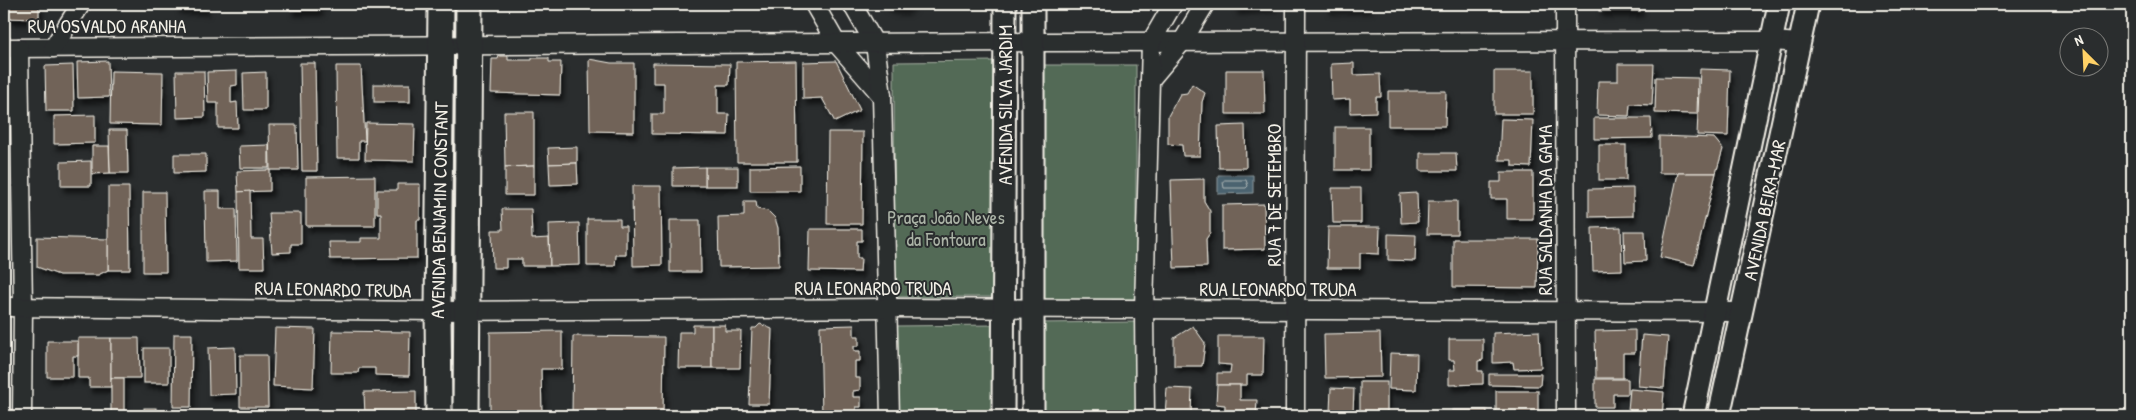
<svg xmlns="http://www.w3.org/2000/svg" width="2136" height="420" viewBox="0 0 2136 420" font-family="'Patrick Hand',sans-serif">
<style>
.built{fill:#3f3e3b}
.green{fill:#536a57;stroke:#a4aea0}
.water{fill:#4c6470;stroke:#8f9ca0}
.lines{fill:none;stroke-linecap:round;stroke-linejoin:round}
.shore{stroke:#b1b9b8;stroke-width:1}
.building{fill:#716458;stroke:#f4f1e8;filter:url(#shadow)}
.minor-casing{stroke:#f4f1e8;stroke-width:21}
.tertiary-casing{stroke:#f4f1e8;stroke-width:25}
.secondary-casing{stroke:#f4f1e8;stroke-width:29}
.minor{stroke:#2a2d2e;stroke-width:18}
.tertiary{stroke:#2a2d2e;stroke-width:21}
.secondary{stroke:#2a2d2e;stroke-width:25}
.labels{text-anchor:middle;stroke-width:4;stroke-linejoin:round;paint-order:stroke}
.street-label{font-size:19px;fill:#f4f1e8;stroke:#2a2d2e}
.park-label{font-size:19px;fill:#acb4a7;stroke:#2a2d2e}
</style>
<defs>
<filter id="shadow"><feDropShadow dx="3" dy="5.5" stdDeviation="2.5" flood-color="#0009"/></filter>
</defs>
<rect width="100%" height="100%" fill="#2a2d2e"/>
<filter id="ink" filterUnits="userSpaceOnUse"><feTurbulence type="fractalNoise" baseFrequency=".02" numOctaves="2"/><feDisplacementMap in="SourceGraphic" scale="10" xChannelSelector="R" yChannelSelector="G"/><feConvolveMatrix kernelMatrix="1 2 1 2 8 2 1 2 1" color-interpolation-filters="sRGB"/></filter>
<g filter="url(#ink)">
<path class="built" d="M4 63H7L5 283H4Z"/>
<g class="green">
<path d="M996 61 997 297H895L894 62Z"/>
<rect x="1041" y="65" width="95" height="234"/>
<path d="M1137 322 1138 416H1037L1036 323Z"/>
<path d="M996 325V416H895V326Z"/>
</g>
<path class="water" d="M1218 175H1253V193L1218 194Z"/>
<g class="lines">
<path class="shore" d="M1225 180H1246L1248 186 1246 188H1224L1223 182Z"/>
</g>
<g class="building">
<path d="M4 4H39V19L4 18Z"/>
<path d="M177 4H206V9L177 8Z"/>
<path d="M291 4H320V10H290Z"/>
<path d="M885 4H913L905 9 891 8Z"/>
<path d="M1235 4H1274V6L1235 9Z"/>
<path d="M1327 4H1369V7L1327 8Z"/>
<rect x="1599" y="4" width="41" height="7"/>
<path d="M499 56H508V60H532V58H549V62H561L560 95 491 93 492 59H498Z"/>
<path d="M589 59 611 63H634V132L590 131Z"/>
<path d="M108 61 109 97 78 98 77 62Z"/>
<path d="M796 61 797 162H737L736 62Z"/>
<path d="M836 61 860 110 835 122 822 98 803 99V62Z"/>
<path d="M300 63H315L317 171H302Z"/>
<path d="M653 63 730 64 729 85H718V114H729L728 135 652 134V114H664V83H653Z"/>
<path d="M1354 63V75L1380 74 1381 97H1376V112L1350 113V99L1332 100 1331 64Z"/>
<path d="M1618 64H1654L1652 105 1630 104 1629 116 1597 115 1598 81H1618Z"/>
<path d="M73 65 74 111H46L45 66Z"/>
<path d="M336 66H361L365 141H359V158H337Z"/>
<path d="M1700 69 1730 70 1728 136 1697 135Z"/>
<path d="M1226 70H1264L1265 114H1226Z"/>
<path d="M111 71 163 72 162 125 110 124Z"/>
<path d="M176 71H204L205 117 177 118Z"/>
<path d="M237 71V85L231 86V103L237 102 238 128H218V103H208L207 72Z"/>
<rect x="1494" y="71" width="39" height="43"/>
<path d="M266 72V110H244L243 73Z"/>
<path d="M1656 77 1698 78 1697 114 1655 113Z"/>
<rect x="374" y="84" width="36" height="18"/>
<path d="M1192 84 1205 93 1202 102 1200 156H1183L1182 145 1168 144V116L1180 94 1187 93Z"/>
<path d="M1388 91H1446L1445 126H1388Z"/>
<path d="M504 112H534V166L505 167Z"/>
<path d="M95 115V143L54 144V116Z"/>
<path d="M1594 118H1651L1652 138 1594 139Z"/>
<path d="M1501 119 1533 120 1531 167 1512 166V160H1499Z"/>
<path d="M366 123 415 124 414 161 365 160Z"/>
<path d="M269 125H297L298 170H270Z"/>
<path d="M1245 125 1246 168H1219L1218 126Z"/>
<rect x="1335" y="127" width="34" height="43"/>
<path d="M109 130H127L128 173H110Z"/>
<path d="M828 132H863L862 224H827Z"/>
<path d="M1659 136 1714 138 1723 149 1716 173H1659Z"/>
<path d="M269 145V168H240L239 146Z"/>
<rect x="1599" y="145" width="27" height="35"/>
<path d="M92 146H109L110 173 92 174Z"/>
<path d="M577 147V163L549 164 548 148Z"/>
<path d="M1420 153H1456L1457 171H1420Z"/>
<path d="M174 154H206V172L174 173Z"/>
<path d="M91 161V186H61V162Z"/>
<path d="M577 163 578 184 550 185 549 164Z"/>
<path d="M534 166V195H505V167Z"/>
<path d="M800 166V191H750V167Z"/>
<rect x="705" y="167" width="33" height="19"/>
<path d="M705 167V186H673V168Z"/>
<path d="M270 170V191L238 192 237 171Z"/>
<path d="M1501 172H1533V219H1507V199H1491V182H1501Z"/>
<path d="M1678 173H1716L1694 265 1660 257Z"/>
<path d="M375 176V226H306V177Z"/>
<path d="M1204 179V201L1210 211V233L1206 239 1207 267 1174 268 1171 180Z"/>
<path d="M397 184H420V220H417V258L330 259 329 242H361V238H381V213H377V190H397Z"/>
<path d="M632 186H661L662 265 633 266Z"/>
<path d="M108 187H129L130 270H108Z"/>
<path d="M1332 188H1361V223H1333Z"/>
<path d="M1633 188V216L1589 217V189Z"/>
<path d="M205 191H220V209H236L237 261 206 262Z"/>
<path d="M250 191 251 239H263L264 268H239L238 192Z"/>
<path d="M143 192H165L166 272H143Z"/>
<path d="M1417 193 1418 222 1401 223 1400 194Z"/>
<path d="M744 201H756L757 209 768 211 775 218 778 228 779 266 719 267 718 217 744 216Z"/>
<path d="M1428 201H1457V234H1427Z"/>
<path d="M1264 204 1265 249 1222 250V205Z"/>
<path d="M502 209H531L532 239 549 238 550 266H522V259H506V268H493L492 230H503Z"/>
<path d="M269 213H301V244H291V252L272 253Z"/>
<path d="M587 219H620V226H626V255H616L615 266H587Z"/>
<path d="M670 220H700L701 272H670Z"/>
<path d="M579 223 580 265 550 266 549 224Z"/>
<path d="M1328 227H1380L1379 254 1360 253V268H1327Z"/>
<path d="M1621 227 1622 270 1593 271 1592 228Z"/>
<path d="M810 229H862V241H857V258H861L860 272 809 271Z"/>
<path d="M1624 231H1645L1646 261 1625 262Z"/>
<path d="M1388 234 1416 235 1415 261 1388 260Z"/>
<path d="M37 237 108 239V270L98 275H59L37 267Z"/>
<path d="M1453 239H1538L1537 288 1453 287Z"/>
<path d="M760 324 772 329 769 404H749L752 328H756Z"/>
<path d="M693 325H712V368H678L679 332H693Z"/>
<path d="M712 325H725V331H741L740 368H712Z"/>
<path d="M854 325V336H859V346H854V351H860V361H855V378H860V390L853 391V397H861V407H856V415L822 416 820 326Z"/>
<path d="M1193 326 1205 343 1202 366H1174V338Z"/>
<path d="M275 328 315 329 313 388 273 386Z"/>
<path d="M1635 330V353H1623V378H1596L1595 331Z"/>
<path d="M332 331 410 332 409 376 375 375V368H359L358 373H331Z"/>
<path d="M562 331V369H541L542 416H490V332Z"/>
<path d="M1539 331 1541 368 1514 369 1513 362 1493 363V333Z"/>
<path d="M1380 333 1381 377 1325 378 1324 334Z"/>
<path d="M174 334H192L191 407H173Z"/>
<path d="M1642 335 1668 337 1664 388 1638 386Z"/>
<path d="M573 336 664 337 663 416H572Z"/>
<path d="M1218 336H1264L1263 375H1247V385H1217V373H1230L1231 365 1218 364Z"/>
<path d="M78 338H111V387H89V378H78Z"/>
<path d="M111 338H139L140 378H111Z"/>
<path d="M1449 339H1483V360L1478 361V371H1483V384L1449 385V370H1455L1454 360H1449Z"/>
<path d="M47 341H78V356H73V377H47Z"/>
<path d="M235 347 236 394 209 395 208 348Z"/>
<rect x="144" y="348" width="25" height="35"/>
<path d="M1390 353 1417 354 1416 390 1389 389Z"/>
<path d="M240 355H267L268 407H240Z"/>
<path d="M1489 374H1541L1540 386 1489 385Z"/>
<rect x="111" y="378" width="13" height="36"/>
<path d="M1595 379H1628V394H1613V407H1595Z"/>
<rect x="1360" y="382" width="27" height="34"/>
<path d="M1217 385H1240V400H1257L1256 416H1225V405L1216 404Z"/>
<path d="M1167 388 1192 389 1191 413H1197L1200 416H1165Z"/>
<path d="M1331 388 1354 389 1353 413 1330 412Z"/>
<path d="M1630 389 1664 392 1662 416H1647V412L1628 410Z"/>
<path d="M416 391V416H365L364 392Z"/>
<rect x="1496" y="391" width="42" height="25"/>
<rect x="144" y="408" width="12" height="8"/>
<rect x="1452" y="410" width="35" height="6"/>
</g>
<g class="lines">
<g class="minor-casing">
<g id="minor">
<path d="M814 4 837 44 882 96"/>
<path d="M852 4 875 44 882 96 890 416"/>
<path d="M1565 4 1566 416"/>
<path d="M4 48 1033 42 1772 41 1800 43"/>
<path d="M19 48 23 307 22 416"/>
<path d="M53 48 81 4"/>
<path d="M1150 80 1182 42 1205 4"/>
<path d="M4 307 438 311 889 308 1742 312"/>
<path d="M1145 416 1144 310 1151 42 1173 4"/>
<path d="M1295 416 1296 4"/>
</g>
</g>
<g class="tertiary-casing">
<g id="tertiary">
<path d="M1033 4V416"/>
<path d="M1003 416 1005 4"/>
<path d="M1693 416 1779 4"/>
<path d="M1719 416 1808 4"/>
</g>
</g>
<g class="secondary-casing">
<g id="secondary">
<path d="M439 416 438 311 441 4"/>
<path d="M466 416 469 4"/>
</g>
</g>
<use href="#minor" class="minor"/>
<use href="#tertiary" class="tertiary"/>
<use href="#secondary" class="secondary"/>
</g>
</g>
<g class="labels">
<g class="street-label">
<text x="107" y="33">RUA OSVALDO ARANHA</text>
<text transform="translate(1005 105) rotate(-90)" y="7">AVENIDA SILVA JARDIM</text>
<text transform="translate(1274 195) rotate(-90)" y="7">RUA 7 DE SETEMBRO</text>
<text transform="translate(439 210) rotate(-89)" y="7">AVENIDA BENJAMIN CONSTANT</text>
<text transform="translate(1545 210) rotate(-90)" y="7">RUA SALDANHA DA GAMA</text>
<text transform="translate(1764 210) rotate(-78)" y="7">AVENIDA BEIRA-MAR</text>
<text x="873" y="295">RUA LEONARDO TRUDA</text>
<text transform="translate(333 289) rotate(1)" y="7">RUA LEONARDO TRUDA</text>
<text x="1278" y="296">RUA LEONARDO TRUDA</text>
</g>
<g class="park-label">
<text x="946" y="224">Praça João Neves<tspan x="946" dy="22">da Fontoura</tspan></text>
</g>
</g>
<rect width="2136" height="420" fill="none" stroke="#2a2d2e" stroke-width="20"/>
<rect x="10" y="10" width="2116" height="400" fill="none" stroke="#f4f1e8" stroke-width="2" filter="url(#ink)"/>
<g transform="translate(2084 52) rotate(336)"><circle r="24" fill="#2a2d2e" stroke="#7b7b78"/>
<path d="M0-4L9 19L0 12L-9 19Z" fill="#ffd166"/>
<text y="-8" font-size="14" font-weight="bold" text-anchor="middle" fill="#f4f1e8">N</text>
</g>
</svg>
